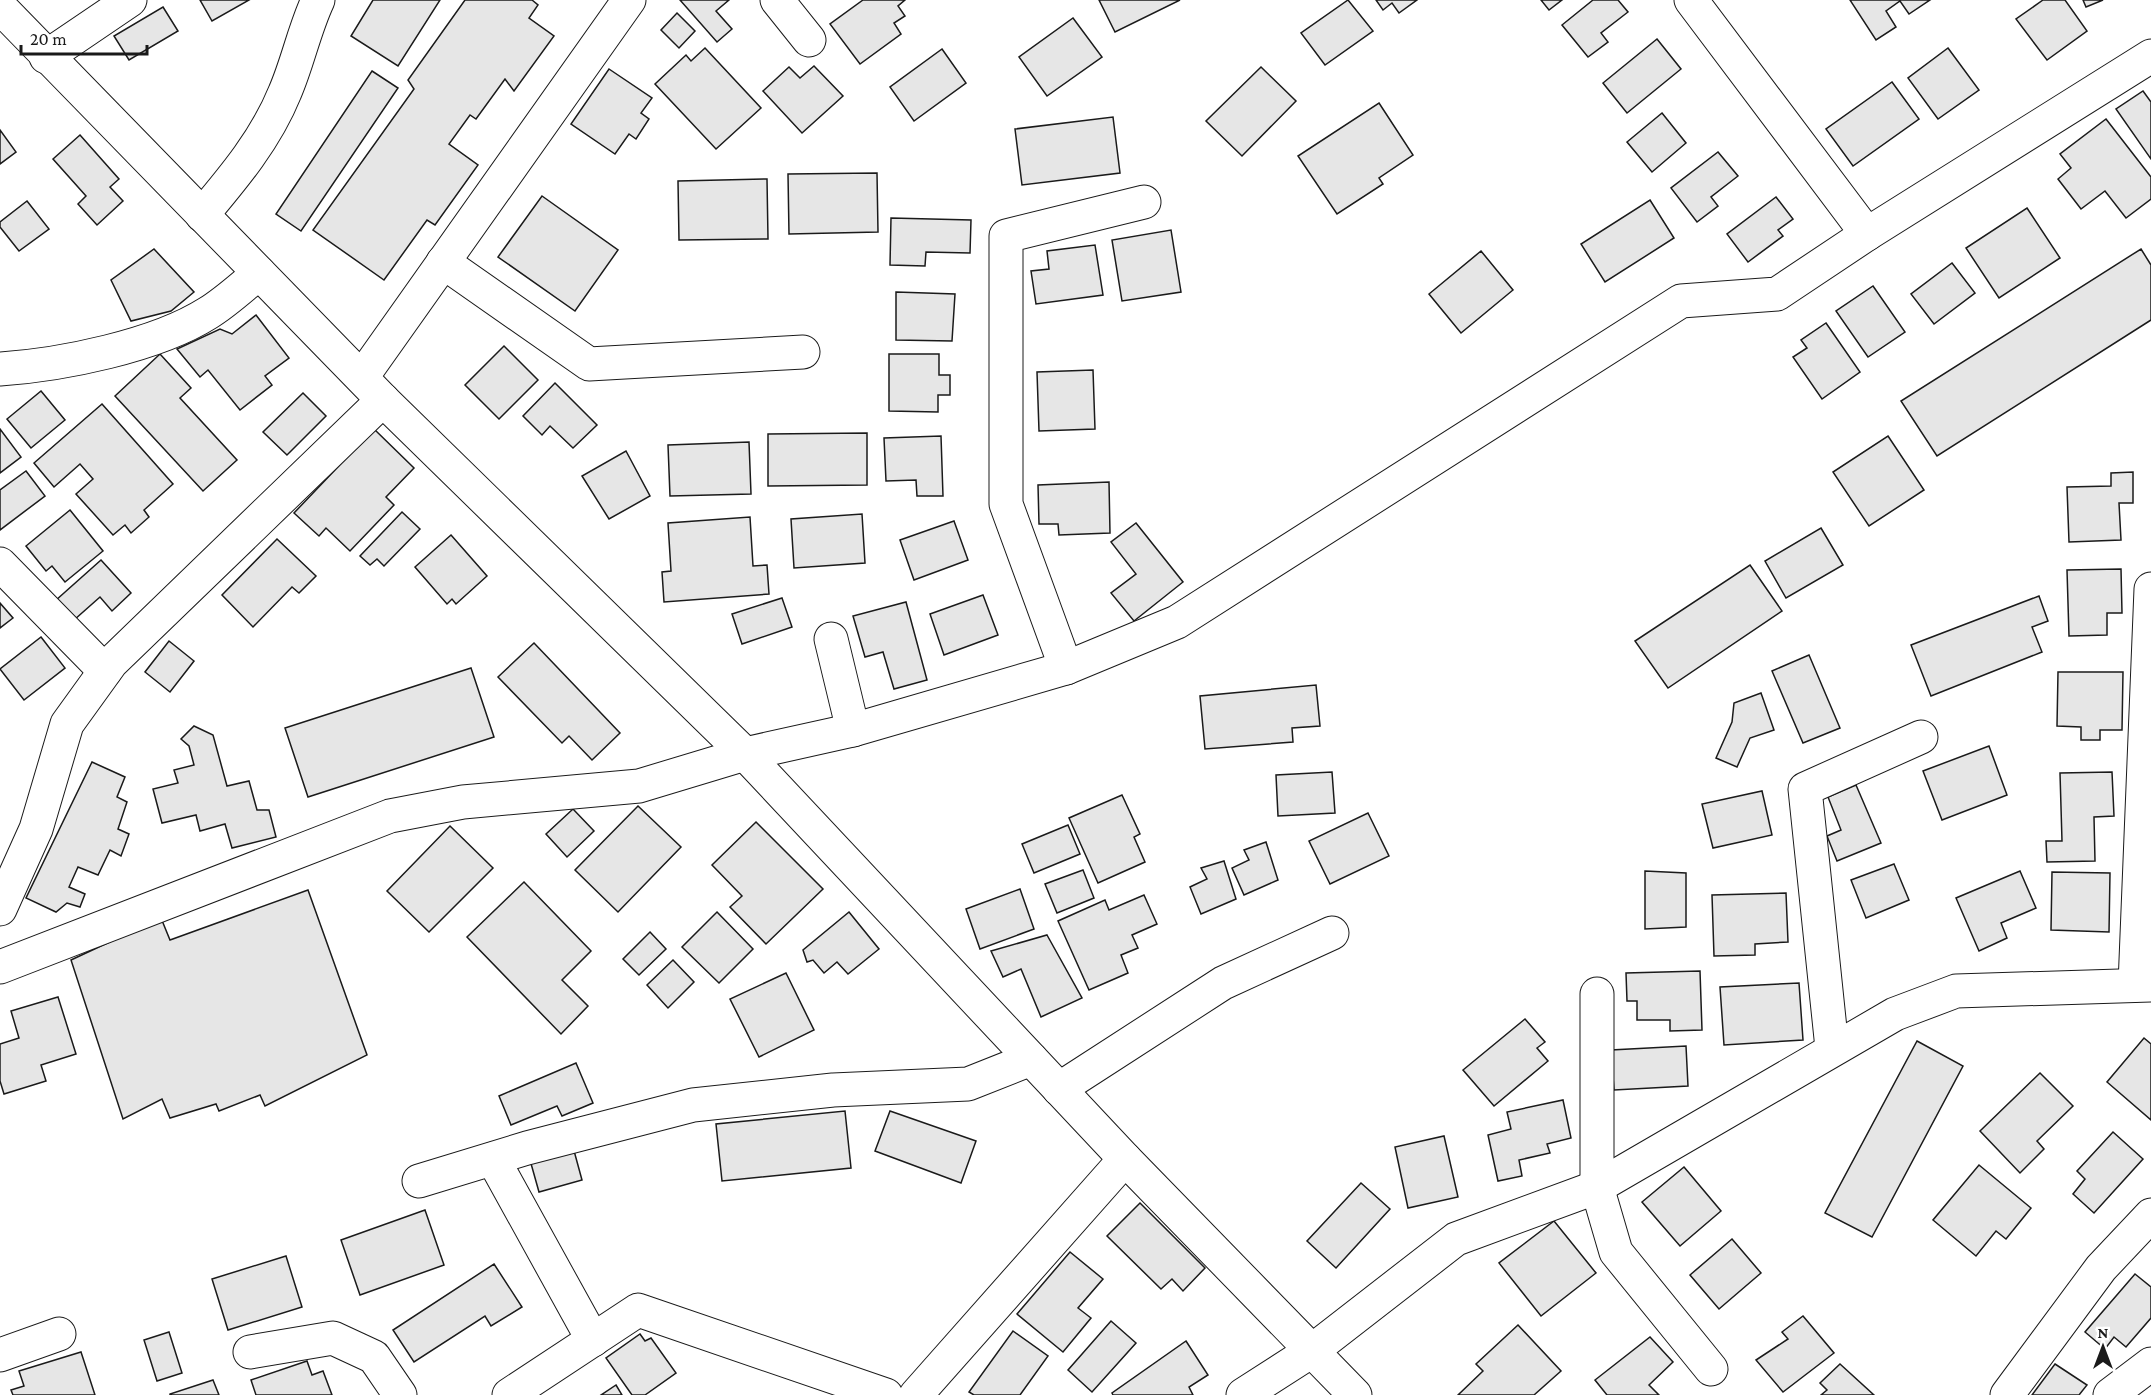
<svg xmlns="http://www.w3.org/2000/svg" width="2151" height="1395" viewBox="0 0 2151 1395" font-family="'Crimson Pro',serif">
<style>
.building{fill:#e6e6e6;stroke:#1a1a1a;stroke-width:1.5}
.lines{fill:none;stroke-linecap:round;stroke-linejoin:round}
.minor-casing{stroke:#1a1a1a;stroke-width:35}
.tertiary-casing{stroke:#1a1a1a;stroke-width:35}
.minor{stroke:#fff;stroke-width:33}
.tertiary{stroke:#fff;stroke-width:33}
</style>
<rect width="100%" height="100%" fill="#fff"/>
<g class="building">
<path d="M200 0H249L212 21Z"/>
<path d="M373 0H440L398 66 351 36Z"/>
<path d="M465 0H532L538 5 529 18 554 36 514 91 505 79 476 119 470 115 449 144 478 165 435 225 427 220 384 280 313 230 414 89 408 80Z"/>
<path d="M680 0H729L716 11 732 29 717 42Z"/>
<path d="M863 0H905L898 6 905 16 894 23 901 34 860 64 830 24Z"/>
<path d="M1099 0H1180L1115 32Z"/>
<path d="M1348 0 1373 31 1325 65 1301 33Z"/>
<path d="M1376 0H1417L1399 13 1392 3 1383 10Z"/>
<path d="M1541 0H1562L1549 10Z"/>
<path d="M1593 0H1618L1628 12 1601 33 1608 42 1588 57 1562 25Z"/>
<path d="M1850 0H1930L1909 14 1900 1 1886 11 1896 27 1876 40Z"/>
<path d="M2043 0H2065L2087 31 2047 60 2016 19Z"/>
<path d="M2083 0H2103L2086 7Z"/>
<path d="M163 7 178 31 129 60 114 36Z"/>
<path d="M677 13 695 31 679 48 661 30Z"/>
<path d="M1073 18 1102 57 1047 96 1019 57Z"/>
<path d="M1657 39 1681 69 1627 113 1603 83Z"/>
<path d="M705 48 761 108 716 149 655 84 686 55 691 61Z"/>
<path d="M1948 48 1979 90 1938 119 1908 78Z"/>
<path d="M942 49 966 83 914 121 890 87Z"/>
<path d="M814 66 843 96 802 133 763 91 789 67 800 78Z"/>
<path d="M1261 67 1296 101 1242 156 1206 121Z"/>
<path d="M609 69 652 98 641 113 649 119 636 139 629 134 615 154 571 124Z"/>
<path d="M372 71 398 88 301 231 276 214Z"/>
<path d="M1892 82 1919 119 1853 166 1826 129Z"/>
<path d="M2143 91 2151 102V159L2116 109Z"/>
<path d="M1379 103 1413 155 1379 178 1383 184 1337 214 1298 156Z"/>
<path d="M1662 113 1686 143 1652 172 1627 142Z"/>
<path d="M1113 117 1120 173 1022 185 1015 129Z"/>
<path d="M2106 119 2151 177V199L2126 218 2105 191 2081 209 2058 179 2071 168 2060 154Z"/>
<path d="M0 130 16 152 0 164Z"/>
<path d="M80 135 119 179 110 187 123 201 97 225 78 204 86 196 53 159Z"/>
<path d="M1718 152 1738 176 1711 197 1718 206 1697 222 1671 188Z"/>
<path d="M877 173 878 232 789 234 788 174Z"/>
<path d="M767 179 768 239 679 240 678 181Z"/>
<path d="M542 196 618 250 575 311 498 257Z"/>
<path d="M1776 197 1793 219 1778 230 1783 236 1748 262 1727 234Z"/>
<path d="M1650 200 1674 238 1605 282 1581 244Z"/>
<path d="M27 201 49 229 19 251 0 227V222Z"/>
<path d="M2027 208 2060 258 1999 298 1966 248Z"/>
<path d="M891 218 971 220 970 253 926 252 925 266 890 265Z"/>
<path d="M1171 230 1181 292 1122 301 1112 240Z"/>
<path d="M1095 245 1103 295 1036 304 1031 271 1049 269 1047 251Z"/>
<path d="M154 249 194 292 171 311 131 321 111 280Z"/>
<path d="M2141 249 2151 265V320L1937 456 1901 401Z"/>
<path d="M1481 251 1513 290 1461 333 1429 294Z"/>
<path d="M1952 263 1975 293 1934 324 1911 294Z"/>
<path d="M1873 286 1905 332 1868 357 1836 311Z"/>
<path d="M896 292 955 294 952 341 896 340Z"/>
<path d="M256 315 289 358 265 376 272 385 240 410 208 370 200 377 177 349 220 329 232 334Z"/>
<path d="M1826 323 1860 372 1822 399 1793 357 1807 348 1801 340Z"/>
<path d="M504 346 538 380 499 419 465 385Z"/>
<path d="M160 354 191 388 180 398 237 460 203 491 115 396Z"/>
<path d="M889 354H939V375H950V395H938V412L889 411Z"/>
<path d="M1093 370 1095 429 1039 431 1037 372Z"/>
<path d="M555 383 597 425 573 448 550 426 542 435 523 416Z"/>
<path d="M41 391 65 420 31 448 7 419Z"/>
<path d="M303 393 326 416 287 455 263 432Z"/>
<path d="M102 404 173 484 144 510 149 517 131 533 125 525 113 535 76 494 93 479 80 464 54 487 34 463Z"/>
<path d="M0 429 21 457 0 473Z"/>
<path d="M374 429 414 468 386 497 394 505 350 551 326 528 319 536 294 513Z"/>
<path d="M867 433V485L768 486V434Z"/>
<path d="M941 436 943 496H917L916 480 886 481 884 438Z"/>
<path d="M1888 436 1924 490 1869 526 1833 472Z"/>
<path d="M749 442 751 494 670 496 668 445Z"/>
<path d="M626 451 650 496 609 519 582 476Z"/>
<path d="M26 471 45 496 0 530V490Z"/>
<path d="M2133 472V503H2119L2121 540 2069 542 2067 487 2111 486V473Z"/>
<path d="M1109 482 1110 533 1059 535 1058 524H1039L1038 485Z"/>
<path d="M70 510 103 551 65 582 52 566 46 571 26 546Z"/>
<path d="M402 512 420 529 384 566 377 559 370 565 360 556Z"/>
<path d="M862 514 865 563 794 568 791 519Z"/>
<path d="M750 517 753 566 767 565 769 594 664 602 662 572 671 571 668 523Z"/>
<path d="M954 521 968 560 914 580 900 540Z"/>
<path d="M1136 523 1183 582 1134 621 1111 593 1136 574 1111 542Z"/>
<path d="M1821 528 1843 565 1786 598 1765 561Z"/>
<path d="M451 535 487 576 456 604 452 599 447 604 415 567Z"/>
<path d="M277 539 316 576 299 593 292 587 253 627 222 595Z"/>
<path d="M101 560 131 593 112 611 100 597 74 620 55 601Z"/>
<path d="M1750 565 1782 611 1668 688 1635 641Z"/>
<path d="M2121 569 2122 613H2107V635L2069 636 2067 570Z"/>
<path d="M983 595 998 635 944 655 930 614Z"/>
<path d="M2039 596 2048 621 2032 627 2042 652 1931 696 1911 645Z"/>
<path d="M782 598 792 627 742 644 732 614Z"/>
<path d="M906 602 927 680 894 689 883 652 865 657 853 616Z"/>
<path d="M0 603 13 618 0 628Z"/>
<path d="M41 637 65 668 24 700 0 669Z"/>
<path d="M169 641 194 661 170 692 145 672Z"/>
<path d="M534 643 620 733 592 760 569 736 562 743 498 677Z"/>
<path d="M1809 655 1840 728 1803 743 1772 671Z"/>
<path d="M471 668 494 737 308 797 285 728Z"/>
<path d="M2058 672H2123L2122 730H2100V740H2081V727L2057 726Z"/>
<path d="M1316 685 1320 726 1292 728 1293 742 1205 749 1200 696Z"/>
<path d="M1761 693 1774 730 1750 738 1737 767 1716 758 1732 722 1734 703Z"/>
<path d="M194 726 213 735 227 786 249 781 257 810H269L276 837 232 848 225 824 200 831 196 815 162 823 153 789 178 783 174 770 194 765 189 746 181 739Z"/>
<path d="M1989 746 2007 795 1942 820 1923 771Z"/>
<path d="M92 762 125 777 117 797 127 802 118 829 129 834 121 856 110 850 98 875 78 867 69 887 85 894 80 907 67 903 56 912 26 898Z"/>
<path d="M1332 772 1335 813 1278 816 1276 775Z"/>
<path d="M2112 772 2114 816 2094 817 2095 861 2047 862 2046 841H2062L2060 773Z"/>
<path d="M1856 785 1881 843 1837 861 1827 836 1841 830 1828 797Z"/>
<path d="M1762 791 1772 835 1713 848 1702 804Z"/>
<path d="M1122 795 1140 834 1134 837 1145 862 1098 883 1069 818Z"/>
<path d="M638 806 681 847 618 912 575 870Z"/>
<path d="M573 809 594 831 567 857 546 834Z"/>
<path d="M1368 813 1389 856 1330 884 1309 841Z"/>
<path d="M756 822 823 889 766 944 730 907 742 896 712 865Z"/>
<path d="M1068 825 1080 854 1034 873 1022 844Z"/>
<path d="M450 826 493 868 429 932 387 891Z"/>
<path d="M1266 842 1278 880 1244 895 1232 868 1249 860 1244 850Z"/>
<path d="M1224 861 1236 899 1201 914 1190 887 1207 879 1201 868Z"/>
<path d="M1894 864 1909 900 1866 918 1851 880Z"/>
<path d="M1083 870 1094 898 1057 913 1045 884Z"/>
<path d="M1645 871 1686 873V927L1645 929Z"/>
<path d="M2020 871 2036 908 2001 923 2007 938 1979 951 1956 898Z"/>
<path d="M2052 872 2110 873 2109 932 2051 930Z"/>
<path d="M524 882 591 951 562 980 588 1006 561 1034 467 937Z"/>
<path d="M1020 889 1034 929 980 949 966 909Z"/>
<path d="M308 890 367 1055 265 1106 260 1095 219 1111 216 1104 170 1118 162 1099 123 1119 71 960 161 918 170 940Z"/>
<path d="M1786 893 1788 942 1755 944V955L1714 956 1712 895Z"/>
<path d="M1144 895 1157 924 1132 935 1138 948 1121 955 1128 973 1089 990 1058 921 1105 900 1109 910Z"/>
<path d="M717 912 753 949 719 983 682 947Z"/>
<path d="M849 912 879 949 848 974 837 962 824 973 813 960 807 962 803 950Z"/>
<path d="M650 932 666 949 639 975 623 959Z"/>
<path d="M1047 935 1082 998 1041 1017 1021 969 1003 977 991 951Z"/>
<path d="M673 960 694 982 668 1008 647 985Z"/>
<path d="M1700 971 1702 1030 1670 1031V1020H1637V1001H1627L1626 973Z"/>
<path d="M786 973 814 1030 759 1057 730 999Z"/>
<path d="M1799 983 1803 1040 1724 1045 1720 987Z"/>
<path d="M58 997 76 1054 41 1065 46 1081 4 1094 0 1081V1044L19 1038 11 1011Z"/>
<path d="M1525 1019 1545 1042 1537 1048 1548 1061 1494 1106 1463 1070Z"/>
<path d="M2144 1038 2151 1044V1120L2107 1082Z"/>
<path d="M1917 1041 1963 1066 1872 1237 1825 1213Z"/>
<path d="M1686 1046 1688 1086 1614 1090 1611 1050Z"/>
<path d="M576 1063 593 1103 562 1116 557 1106 511 1125 499 1096Z"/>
<path d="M2040 1073 2073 1106 2037 1141 2044 1149 2020 1173 1980 1131Z"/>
<path d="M1563 1100 1571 1138 1547 1144 1550 1153 1519 1160 1522 1176 1498 1181 1488 1135 1511 1129 1507 1112Z"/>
<path d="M845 1111 851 1168 722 1181 716 1124Z"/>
<path d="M890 1111 976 1141 961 1183 875 1151Z"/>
<path d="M2113 1132 2143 1159 2094 1213 2073 1194 2085 1179 2077 1171Z"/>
<path d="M1444 1136 1458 1197 1408 1208 1395 1147Z"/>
<path d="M573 1147 582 1180 539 1192 530 1160Z"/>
<path d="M1979 1165 2031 1208 2006 1239 1996 1231 1976 1256 1933 1220Z"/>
<path d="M1684 1167 1721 1211 1680 1246 1642 1202Z"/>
<path d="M1361 1183 1390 1209 1336 1268 1307 1241Z"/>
<path d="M1140 1203 1205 1268 1183 1291 1172 1279 1161 1289 1107 1236Z"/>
<path d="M425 1210 444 1265 360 1295 341 1240Z"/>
<path d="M1554 1221 1596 1273 1541 1316 1499 1263Z"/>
<path d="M1732 1239 1761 1273 1719 1309 1690 1275Z"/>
<path d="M1070 1252 1103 1279 1078 1308 1091 1318 1063 1352 1017 1314Z"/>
<path d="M286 1256 302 1307 228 1330 212 1279Z"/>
<path d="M494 1264 522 1307 491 1326 485 1316 414 1362 393 1330Z"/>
<path d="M2135 1274 2151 1287V1318L2126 1347 2114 1337 2105 1349 2085 1332Z"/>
<path d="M1803 1316 1834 1353 1783 1392 1756 1360 1788 1339 1782 1332Z"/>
<path d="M1111 1321 1136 1343 1092 1392 1068 1370Z"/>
<path d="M1518 1325 1561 1371 1534 1395H1458L1483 1371 1476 1364Z"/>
<path d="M1013 1331 1048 1356 1020 1395H974L969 1392Z"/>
<path d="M169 1332 182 1373 157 1381 144 1340Z"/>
<path d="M640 1334 645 1341 651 1338 676 1373 645 1395H632L606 1358Z"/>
<path d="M1650 1337 1673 1362 1649 1385 1659 1395H1607L1595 1380Z"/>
<path d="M1186 1341 1208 1375 1189 1387 1193 1395H1113L1112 1393Z"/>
<path d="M81 1352 95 1395H13L11 1390 24 1386 19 1371Z"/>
<path d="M307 1361 312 1375 323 1371 332 1395H256L251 1380Z"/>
<path d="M1840 1364 1874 1395H1821L1827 1390 1820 1383Z"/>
<path d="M2055 1364 2087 1385 2079 1395H2032Z"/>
<path d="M213 1380 219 1395H170V1394Z"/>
<path d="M616 1385 622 1395H601Z"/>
</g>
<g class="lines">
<g class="minor-casing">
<g id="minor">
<path d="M777 0 809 40"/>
<path d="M1691 0 1867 234"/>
<path d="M46 57 130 0"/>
<path d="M202 215C234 177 266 139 285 92 298 62 304 30 318 0"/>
<path d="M443 262 589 364 803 352"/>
<path d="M0 369C61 365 156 346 208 313 226 302 243 286 259 273"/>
<path d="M362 377 629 0"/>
<path d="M0 564 105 671"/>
<path d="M831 639 853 730"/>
<path d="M1066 668 1006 504V236L1144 202"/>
<path d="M0 909 36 829 67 724 111 663 383 400"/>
<path d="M0 967 390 816 463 802 639 786 745 754 853 730 1066 668 1177 622 1681 301 1777 294 1867 234 2151 56"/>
<path d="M2135 985 2151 589"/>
<path d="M1597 994V1187L1616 1252 1711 1369"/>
<path d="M1832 1048 1805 789 1921 737"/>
<path d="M1059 1089 1223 983 1332 933"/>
<path d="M493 1159 593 1340"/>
<path d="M419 1181 527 1148 693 1105 833 1090 968 1084 1031 1059"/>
<path d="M250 1352 333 1338 374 1357 400 1395"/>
<path d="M0 1355 59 1334"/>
<path d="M509 1395 638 1310 886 1395"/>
<path d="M916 1395 1125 1159"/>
<path d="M1243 1395 1313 1350 1456 1239 1597 1187 1895 1014 1956 991 2151 985"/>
<path d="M2007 1395 2101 1268 2151 1215"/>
<path d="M2110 1395 2151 1364"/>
</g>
</g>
<g class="tertiary-casing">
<path id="tertiary" d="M0 7 383 400 745 754 1125 1159 1355 1395"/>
</g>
<use href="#minor" class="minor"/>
<use href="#tertiary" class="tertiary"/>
</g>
<g transform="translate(2103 1347)" stroke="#ffffff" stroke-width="4.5" paint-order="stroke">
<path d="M0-4.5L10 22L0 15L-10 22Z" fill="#1a1a1a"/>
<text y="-9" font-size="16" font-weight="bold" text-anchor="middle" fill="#1a1a1a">N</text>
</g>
<path d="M21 45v9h126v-9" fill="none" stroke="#1a1a1a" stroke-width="3"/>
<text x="30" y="45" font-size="18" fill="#1a1a1a" stroke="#ffffff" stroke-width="4.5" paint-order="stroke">20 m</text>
</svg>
